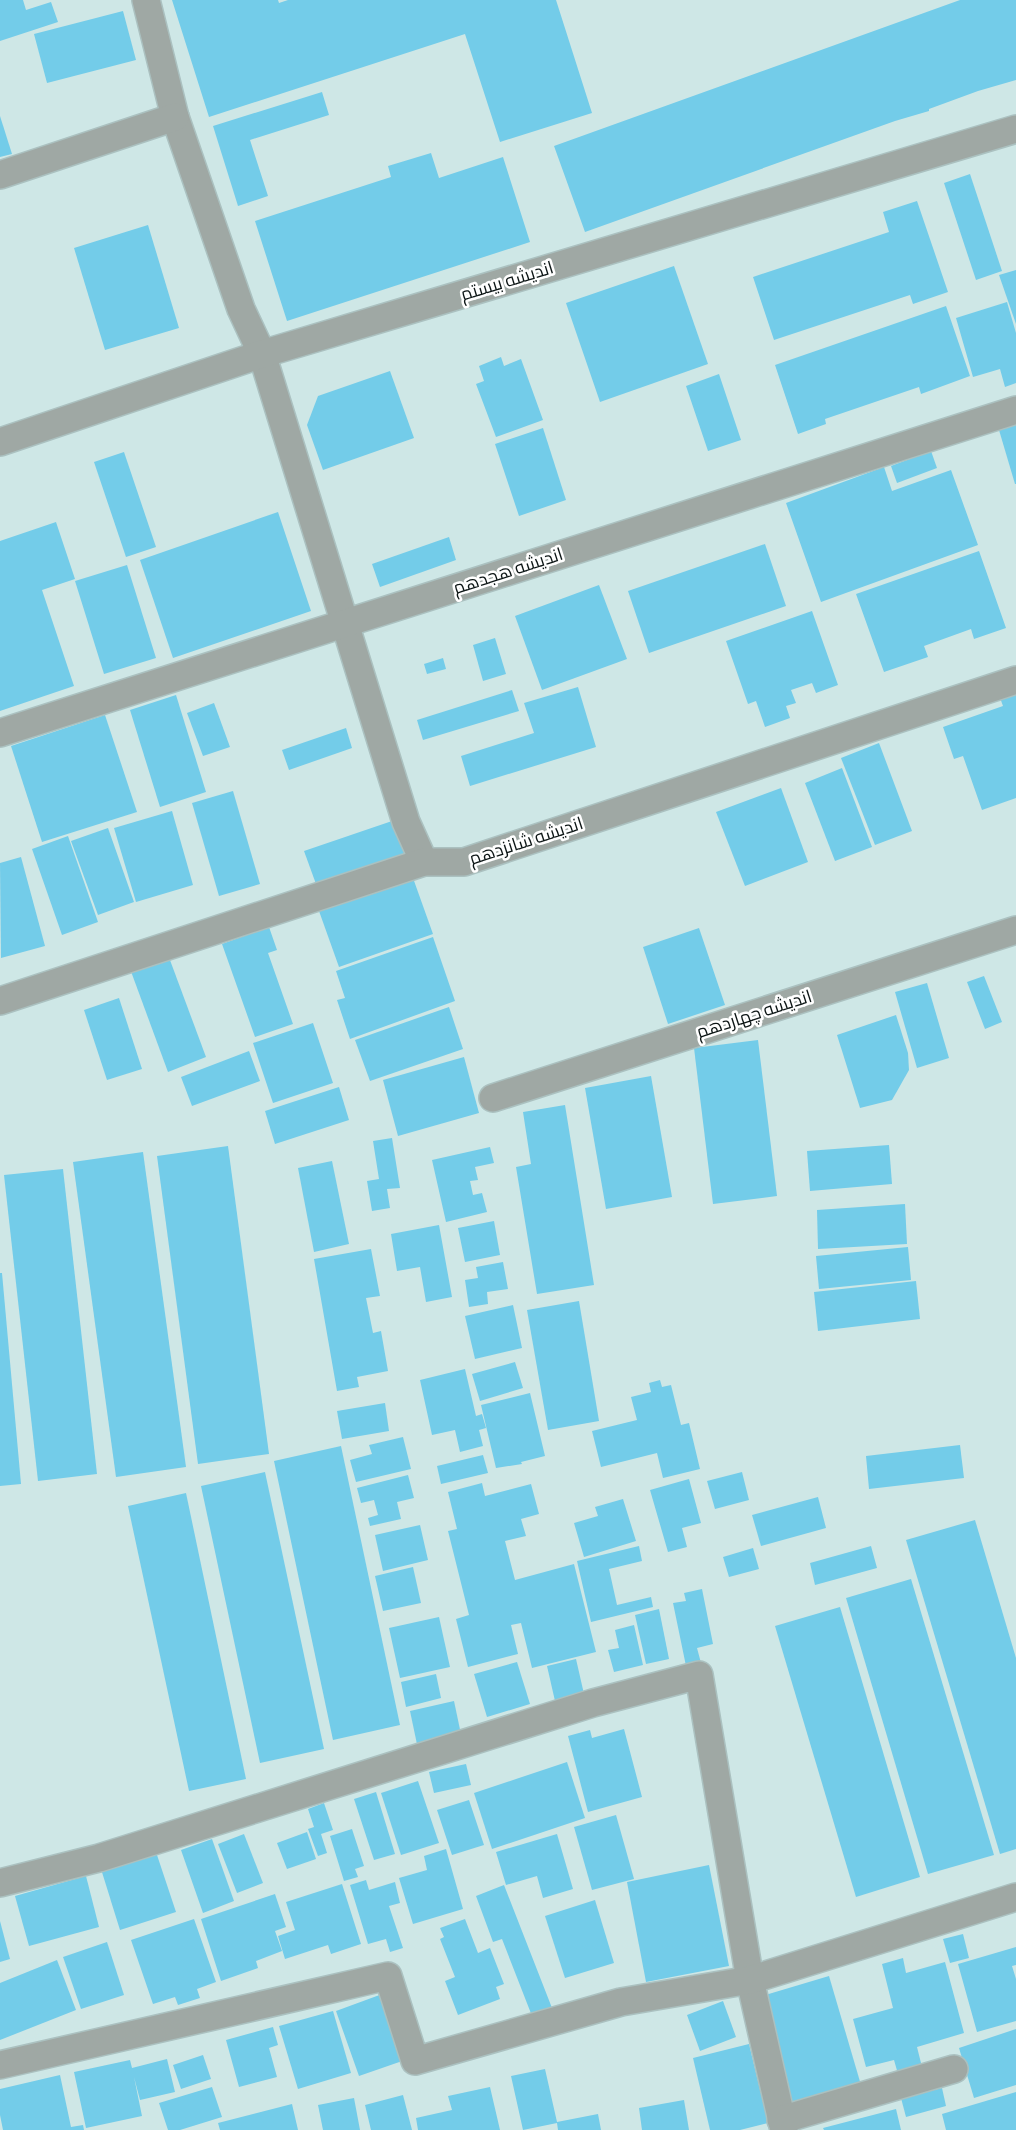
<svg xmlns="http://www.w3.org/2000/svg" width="1016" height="2130" viewBox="0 0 1016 2130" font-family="'Crimson Pro',Cairo,serif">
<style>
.building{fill:#73cce9}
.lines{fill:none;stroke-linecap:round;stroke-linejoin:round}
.minor-casing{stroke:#abc1c0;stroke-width:30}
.minor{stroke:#9fa8a4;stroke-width:27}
.labels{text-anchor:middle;stroke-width:5;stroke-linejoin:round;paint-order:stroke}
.street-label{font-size:18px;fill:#0c1515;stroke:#fff}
</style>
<rect width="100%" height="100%" fill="#cee7e6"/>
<g class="building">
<path d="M0 0H23L26 10 51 2 58 22 0 41Z"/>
<path d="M172 0H278L279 3 288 0H556L592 113 500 142 465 34 209 117Z"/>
<path d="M960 0H1016V80L978 91 929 109V111L895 121 585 232 554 146Z"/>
<path d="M123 11 136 60 47 83 34 34Z"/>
<path d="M322 92 329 115 250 140 268 196 238 206 213 126Z"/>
<path d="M0 116 12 154 0 157Z"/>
<path d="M431 153 439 178 503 157 530 242 287 321 255 221 391 177 388 166Z"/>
<path d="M970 174 1002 271 976 280 944 183Z"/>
<path d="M917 201 948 292 913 304 910 295 774 340 753 277 889 232 883 212Z"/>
<path d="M148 225 179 328 105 350 74 248Z"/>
<path d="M674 266 708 364 600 402 566 303Z"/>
<path d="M1016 270V324L999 275Z"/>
<path d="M1007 302 1016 333V383L1005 387 1000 369 973 377 956 318Z"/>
<path d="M946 306 970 376 921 394 919 387 825 419 826 424 798 434 775 365Z"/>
<path d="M501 357 504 366 521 359 543 420 496 437 476 384 484 381 479 366Z"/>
<path d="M390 371 414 438 323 470 307 425 318 396Z"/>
<path d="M719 374 741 440 708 451 686 386Z"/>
<path d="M1016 424V484H1015L999 430Z"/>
<path d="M543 428 566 500 519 516 495 444Z"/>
<path d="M931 451 937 468 897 483 891 466Z"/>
<path d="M124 452 156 547 126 557 94 462Z"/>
<path d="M884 467 892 491 951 470 978 545 821 602 786 503Z"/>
<path d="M278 512 311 611 173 658 140 560Z"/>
<path d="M56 522 75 579 42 590 74 686 0 711V541Z"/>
<path d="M449 537 456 560 380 587 372 564Z"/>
<path d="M765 544 786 606 649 653 628 591Z"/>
<path d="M979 551 1006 628 974 639 971 629 924 646 928 657 884 672 856 594Z"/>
<path d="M127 565 156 658 104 674 75 581Z"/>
<path d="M599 585 627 659 542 690 515 616Z"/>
<path d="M812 611 838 685 816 693 812 683 791 690 796 703 786 706 790 718 765 727 756 701 748 704 726 641Z"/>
<path d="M495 638 506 674 483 681 473 645Z"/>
<path d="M443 658 446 669 427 674 424 664Z"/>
<path d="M578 687 596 747 470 786 461 756 534 733 524 703Z"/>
<path d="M1016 689V798L982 810 963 756 954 759 943 727 1003 706 999 695Z"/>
<path d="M512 690 519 711 423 740 417 720Z"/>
<path d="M176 695 206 792 160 807 130 710Z"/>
<path d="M214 703 230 747 203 756 187 713Z"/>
<path d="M105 715 137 812 42 842 11 746Z"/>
<path d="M346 728 352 748 289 770 282 750Z"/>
<path d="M879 743 912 831 875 845 841 758Z"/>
<path d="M842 768 872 847 835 861 805 783Z"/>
<path d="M781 788 808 862 745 886 716 812Z"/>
<path d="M233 791 260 884 219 896 192 803Z"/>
<path d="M172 811 193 885 136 902 114 828Z"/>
<path d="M395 820 407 854 316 884 304 851Z"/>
<path d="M108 828 134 902 98 915 71 841Z"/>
<path d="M68 836 98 922 62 935 32 849Z"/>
<path d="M21 857 45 946 1 958 0 863Z"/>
<path d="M413 878 433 934 339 967 319 911Z"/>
<path d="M269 927 277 950 268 953 293 1024 255 1037 222 944Z"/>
<path d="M699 928 725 1005 668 1024 643 947Z"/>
<path d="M433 937 455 1001 350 1039 337 1000 345 998 336 971Z"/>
<path d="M167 952 206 1057 168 1072 129 966Z"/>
<path d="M984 976 1002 1022 985 1029 967 982Z"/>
<path d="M927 983 949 1058 917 1068 895 992Z"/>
<path d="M119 998 142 1069 107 1080 84 1010Z"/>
<path d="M449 1007 463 1049 370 1081 355 1040Z"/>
<path d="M896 1015 908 1053 909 1070 892 1100 860 1108 837 1035Z"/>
<path d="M313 1023 333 1083 273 1103 253 1043Z"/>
<path d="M758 1040 777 1196 713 1204 694 1048Z"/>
<path d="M249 1051 260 1081 192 1106 181 1077Z"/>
<path d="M464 1057 479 1113 398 1136 383 1080Z"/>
<path d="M651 1076 672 1197 606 1209 585 1088Z"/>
<path d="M339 1087 349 1120 275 1144 265 1111Z"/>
<path d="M565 1105 594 1285 537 1294 516 1167 531 1164 523 1112Z"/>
<path d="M392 1138 400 1188 387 1189 390 1208 372 1211 367 1181 379 1179 373 1141Z"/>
<path d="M889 1145 892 1184 810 1191 807 1151Z"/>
<path d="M228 1146 269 1454 198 1464 157 1156Z"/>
<path d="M490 1147 494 1163 475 1167 478 1180 470 1181 473 1195 482 1193 487 1212 446 1222 432 1160Z"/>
<path d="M143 1152 186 1467 116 1477 73 1162Z"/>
<path d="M332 1161 349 1244 314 1252 298 1168Z"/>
<path d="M63 1169 97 1474 38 1481 4 1175Z"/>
<path d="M905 1204 907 1244 818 1249 817 1210Z"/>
<path d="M494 1221 500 1255 465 1262 458 1228Z"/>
<path d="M439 1225 452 1297 426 1302 420 1267 397 1271 391 1234Z"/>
<path d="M908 1247 911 1280 819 1289 816 1256Z"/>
<path d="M371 1249 380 1296 366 1298 373 1333 381 1331 388 1371 357 1377 359 1387 337 1391 314 1259Z"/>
<path d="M503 1262 508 1289 487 1292 488 1304 469 1307 465 1280 478 1278 476 1267Z"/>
<path d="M0 1273H2L21 1484 0 1486Z"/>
<path d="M916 1281 920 1319 818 1331 814 1292Z"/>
<path d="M579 1301 599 1421 548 1430 527 1310Z"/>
<path d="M513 1305 522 1348 475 1359 465 1316Z"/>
<path d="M515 1362 523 1388 480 1401 472 1374Z"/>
<path d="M465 1369 476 1416 482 1414 486 1428 479 1430 483 1446 460 1452 455 1430 432 1435 420 1380Z"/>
<path d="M660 1380 662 1387 671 1385 681 1425 689 1423 700 1469 663 1478 657 1453 601 1467 592 1431 637 1420 631 1397 651 1392 649 1383Z"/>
<path d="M530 1393 545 1456 521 1462 522 1464 496 1468 481 1405Z"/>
<path d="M385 1403 389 1431 342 1439 337 1411Z"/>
<path d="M403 1437 411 1469 356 1482 350 1460 372 1454 369 1445Z"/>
<path d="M960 1445 964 1478 869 1489 866 1456Z"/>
<path d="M341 1446 400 1725 333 1740 274 1461Z"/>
<path d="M483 1455 488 1473 441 1484 437 1466Z"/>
<path d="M265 1472 324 1749 260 1763 201 1486Z"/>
<path d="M742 1472 749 1500 715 1509 707 1481Z"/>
<path d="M408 1475 414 1498 397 1502 401 1519 370 1526 368 1518 378 1515 374 1500 361 1503 357 1488Z"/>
<path d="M689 1479 701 1523 682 1528 687 1547 668 1552 650 1490Z"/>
<path d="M482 1483 485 1496 531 1484 539 1514 521 1519 526 1536 505 1541 515 1580 574 1564 596 1652 532 1668 521 1623 511 1625 518 1654 468 1667 456 1619 469 1615 448 1531 457 1529 448 1492Z"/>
<path d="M186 1493 246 1779 189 1791 128 1506Z"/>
<path d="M818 1497 826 1528 761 1546 752 1515Z"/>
<path d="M623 1499 636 1541 584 1557 574 1523 598 1516 595 1507Z"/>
<path d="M975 1520 1016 1658V1849L1000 1854 906 1540Z"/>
<path d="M420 1525 428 1560 383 1571 375 1535Z"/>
<path d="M639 1546 642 1561 609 1569 617 1605 651 1597 653 1607 591 1622 577 1561Z"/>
<path d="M871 1546 877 1568 815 1585 810 1563Z"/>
<path d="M753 1548 759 1569 729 1577 723 1557Z"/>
<path d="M413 1567 421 1603 383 1611 375 1576Z"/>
<path d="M911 1579 994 1855 928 1874 846 1598Z"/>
<path d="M702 1589 713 1644 697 1648 701 1663 686 1666 673 1603 686 1601 684 1593Z"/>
<path d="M840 1607 920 1877 856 1897 775 1626Z"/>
<path d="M659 1609 669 1659 646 1664 635 1615Z"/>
<path d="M439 1617 450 1667 400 1678 389 1628Z"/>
<path d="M634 1625 643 1665 614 1672 608 1650 619 1648 615 1630Z"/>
<path d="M576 1659 584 1694 555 1701 547 1666Z"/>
<path d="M517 1662 530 1704 487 1717 474 1674Z"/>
<path d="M436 1674 441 1698 406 1707 401 1682Z"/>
<path d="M454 1701 462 1739 418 1749 410 1711Z"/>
<path d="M624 1729 642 1797 588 1812 568 1736 590 1730 592 1738Z"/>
<path d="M567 1762 585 1818 492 1849 474 1793Z"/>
<path d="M466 1764 471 1785 434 1793 429 1772Z"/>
<path d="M418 1781 439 1843 401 1855 381 1793Z"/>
<path d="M376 1792 395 1854 374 1860 354 1799Z"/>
<path d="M469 1800 484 1845 452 1855 437 1810Z"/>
<path d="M324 1803 333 1830 321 1834 327 1853 318 1856 308 1829 314 1827 308 1809Z"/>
<path d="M616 1815 634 1879 592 1890 574 1827Z"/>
<path d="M352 1829 364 1866 355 1869 358 1877 344 1881 330 1836Z"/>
<path d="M307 1832 316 1859 287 1869 277 1843Z"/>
<path d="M244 1834 263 1883 237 1893 218 1844Z"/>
<path d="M557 1834 573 1889 543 1898 537 1876 506 1885 496 1852Z"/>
<path d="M212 1839 234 1901 203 1913 181 1850Z"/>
<path d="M446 1849 463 1909 413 1924 399 1878 427 1870 424 1856Z"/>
<path d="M156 1852 176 1912 120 1930 101 1869Z"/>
<path d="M709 1865 729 1966 646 1982 627 1882Z"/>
<path d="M86 1876 99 1927 29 1946 15 1896Z"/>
<path d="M366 1880 369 1890 395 1882 400 1903 389 1906 403 1948 390 1952 386 1939 368 1944 350 1885Z"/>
<path d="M342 1884 361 1944 331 1954 328 1945 285 1959 278 1936 295 1930 286 1902Z"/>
<path d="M504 1885 552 2008 532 2016 502 1939 493 1942 476 1896Z"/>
<path d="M275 1894 286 1927 275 1931 282 1951 256 1961 258 1968 221 1981 201 1919Z"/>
<path d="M595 1900 614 1963 565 1978 545 1916Z"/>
<path d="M194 1919 216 1982 197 1989 200 1998 178 2005 175 1997 153 2004 131 1940Z"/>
<path d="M465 1919 478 1953 490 1948 504 1984 496 1987 500 1999 458 2015 445 1981 455 1977 440 1939 444 1937 440 1928Z"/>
<path d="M0 1921 10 1959 0 1962Z"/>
<path d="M963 1934 969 1958 950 1963 943 1939Z"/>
<path d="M107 1942 124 1995 81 2009 63 1957Z"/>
<path d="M1016 1947V1965L1012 1966 1016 1979V2021L977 2032 958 1964Z"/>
<path d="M903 1958 906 1973 945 1962 964 2033 917 2047 922 2067 898 2074 894 2060 866 2067 853 2019 893 2008 882 1964Z"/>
<path d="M57 1960 76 2010 0 2040V1983Z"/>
<path d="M829 1976 861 2085 790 2106 759 1997Z"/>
<path d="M385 1993 408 2059 359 2076 336 2011Z"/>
<path d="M723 2001 736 2037 700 2051 687 2015Z"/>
<path d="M333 2011 351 2073 298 2089 279 2026Z"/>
<path d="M273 2027 278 2045 269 2048 277 2077 239 2087 226 2040Z"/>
<path d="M1016 2029V2085L974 2098 959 2048Z"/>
<path d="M749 2044 768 2123 740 2130H710L693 2058Z"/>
<path d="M203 2055 211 2079 181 2089 173 2065Z"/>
<path d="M167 2059 175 2092 140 2100 134 2077 142 2116 86 2128 74 2072 130 2060 132 2068Z"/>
<path d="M545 2069 557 2122 598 2114 601 2130H558L557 2123 523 2130 511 2076Z"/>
<path d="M60 2075 71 2127 83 2125 84 2130H3L0 2115V2089Z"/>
<path d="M212 2087 222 2117 180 2130H168L159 2103Z"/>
<path d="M490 2087 500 2130H418L416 2118 452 2110 448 2096Z"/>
<path d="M942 2088 946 2106 906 2117 901 2098Z"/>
<path d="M1016 2092V2130H946L942 2114Z"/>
<path d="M403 2095 412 2130H371L365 2105Z"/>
<path d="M354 2098 360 2130H323L318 2105Z"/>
<path d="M684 2100 689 2130H642L639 2108Z"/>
<path d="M292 2104 298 2130H220L218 2123Z"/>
<path d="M896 2109 901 2130H824L823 2128Z"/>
</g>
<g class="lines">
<g class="minor-casing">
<g id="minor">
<path d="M146 0 175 117 241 309 262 354 406 822 424 862"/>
<path d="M0 175 175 117"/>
<path d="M0 442 262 354 1016 129"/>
<path d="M0 733 1016 410"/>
<path d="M0 1001 424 862H464L1016 680"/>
<path d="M493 1098 1016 930"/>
<path d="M0 1883 99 1858 593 1703 699 1675 750 1980 784 2130"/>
<path d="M0 2065 388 1976 415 2061 621 2002 750 1980 1016 1897"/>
<path d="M781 2120 954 2069"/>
</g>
</g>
<use href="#minor" class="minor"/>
</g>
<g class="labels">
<g class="street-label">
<text transform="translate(507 281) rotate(-17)" y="6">اندیشه بیستم</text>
<text transform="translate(508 571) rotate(-18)" y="6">اندیشه هجدهم</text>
<text transform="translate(526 841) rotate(-18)" y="6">اندیشه شانزدهم</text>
<text transform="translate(754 1014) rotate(-18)" y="6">اندیشه چهاردهم</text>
</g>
</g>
</svg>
